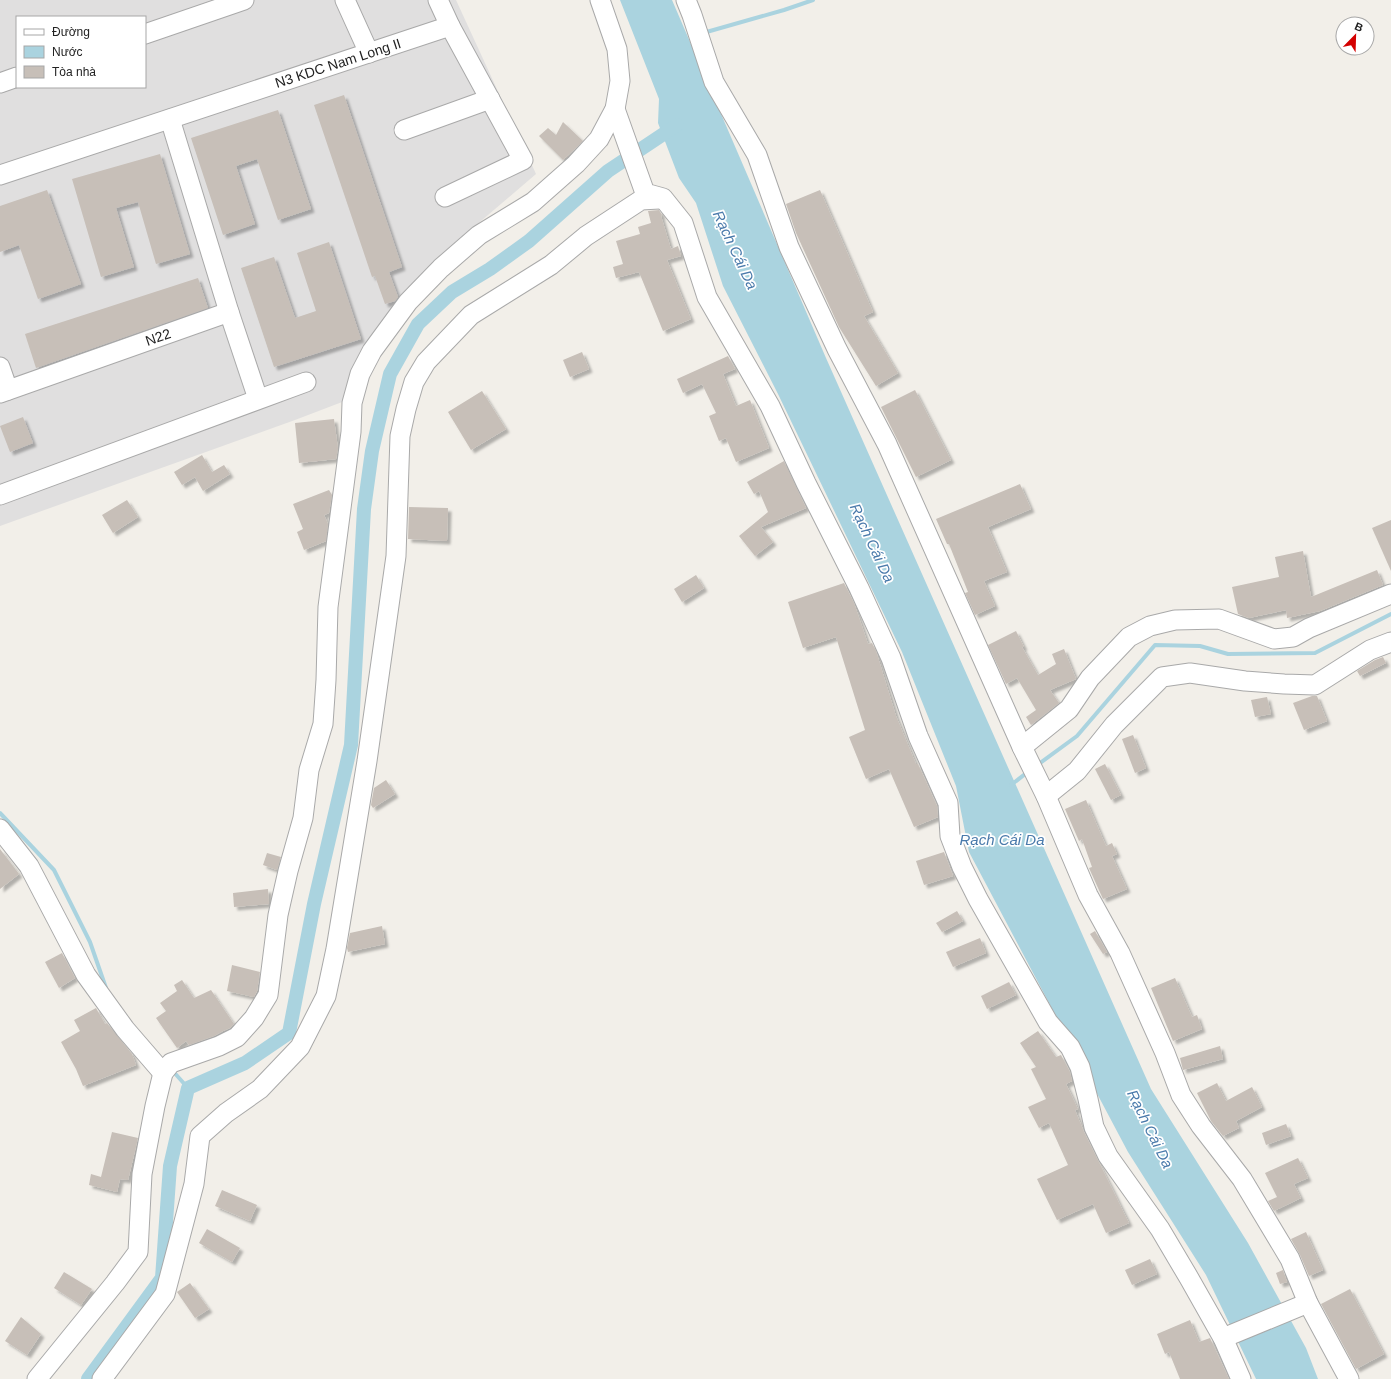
<svg xmlns="http://www.w3.org/2000/svg" width="1391" height="1379" viewBox="0 0 1391 1379" font-family="Helvetica,sans-serif">
<style>
.residential{fill:#e0dfdf;fill-rule:evenodd}
.water{fill:#aad3df}
.lines{fill:none;stroke-linecap:round;stroke-linejoin:round}
.stream{stroke:#aad3df;stroke-width:4}
.canal{stroke:#aad3df;stroke-width:14}
.building{fill:#c7bfb8;filter:url(#shadow)}
.minor-casing{stroke:#a9a9a9;stroke-width:21}
.minor{stroke:#fff;stroke-width:19}
.labels{text-anchor:middle;stroke-width:3.5;stroke-linejoin:round;paint-order:stroke}
.street-label{font-size:14px;fill:#222;stroke:#fff}
.water-label{font-size:15px;font-style:italic;fill:#4a7aab;stroke:#fff}
</style>
<defs>
<filter id="shadow"><feDropShadow dx="3.5" dy="3.5" stdDeviation="1" flood-color="#0004"/></filter>
</defs>
<rect width="100%" height="100%" fill="#f2efe9"/>
<path class="residential" d="M0 0H456L536 174 434 261 360 361 350 399 295 420 0 526ZM17 17H145V87H17Z"/>
<path class="water" d="M620 0H672L826 358 1151 1089 1248 1243 1306 1348 1318 1379H1256L1206 1275 1128 1152 969 852 956 786 902 652 778 394 723 286 696 203 679 178 658 123 659 99Z"/>
<g class="lines">
<g class="stream">
<path d="M703 33 784 10 813 0"/>
<path d="M1036 766 1077 736 1155 645 1200 646 1228 654 1315 653 1391 614"/>
<path d="M1011 785 1029 771"/>
<path d="M0 813 54 870 90 942 106 988"/>
<path d="M171 1069 188 1088"/>
</g>
<path class="canal" d="M88 1379 162 1278 170 1166 188 1088 245 1063 289 1033 314 904 351 745 364 509 372 451 390 374 418 324 452 292 490 269 529 241 608 171 677 125"/>
</g>
<g class="building">
<path d="M344 95 402 267 389 272 398 297 395 301 385 304 375 276 372 277 314 105Z"/>
<path d="M278 110 311 209 278 220 257 159 236 166 255 224 223 235 191 138Z"/>
<path d="M563 122 583 141 563 160 539 136 548 128 556 135Z"/>
<path d="M160 154 190 254 156 264 138 202 116 208 134 267 101 277 72 179Z"/>
<path d="M47 190 81 284 38 299 19 245 0 252V206Z"/>
<path d="M820 190 873 312 864 316 898 373 876 386 839 327 796 233 786 204Z"/>
<path d="M659 210 662 215 661 216 671 249 678 246 681 256 667 260 691 319 663 331 639 272 616 278 613 267 623 264 616 241 640 234 638 227 651 223 648 211Z"/>
<path d="M329 242 361 339 274 367 241 268 274 257 295 318 316 311 297 253Z"/>
<path d="M198 278 208 308 36 368 25 334Z"/>
<path d="M582 352 589 369 570 377 563 360Z"/>
<path d="M728 356 735 369 723 374 736 406 750 400 769 448 736 462 726 438 719 441 709 416 716 413 702 384 683 393 677 379Z"/>
<path d="M915 390 951 460 916 477 881 407Z"/>
<path d="M482 391 506 429 471 450 448 412Z"/>
<path d="M23 417 33 443 10 452 0 426Z"/>
<path d="M334 419 338 449 336 459 299 463 295 423Z"/>
<path d="M202 455 212 472 224 465 230 474 203 491 195 477 182 485 174 472Z"/>
<path d="M784 461 806 508 761 527 773 542 755 556 739 536 768 512 759 491 754 494 747 482Z"/>
<path d="M1020 484 1031 509 988 527 1007 572 984 581 995 606 975 615 965 593 968 592 949 544H947L936 519Z"/>
<path d="M329 490 332 495 329 513 324 515 328 524 326 541 304 550 297 532 303 529 293 504Z"/>
<path d="M127 500 138 517 113 533 102 515Z"/>
<path d="M409 507 448 508 447 541 408 539Z"/>
<path d="M1391 520V571L1372 528Z"/>
<path d="M1303 551 1311 597 1377 570 1383 585 1320 611 1287 618 1286 610 1249 618 1238 614 1232 587 1279 577 1275 557Z"/>
<path d="M696 575 704 588 682 602 674 589Z"/>
<path d="M844 583 854 603 868 644 872 643 876 651 896 716 916 764H918L937 806 938 817 914 827 889 769 866 779 849 737 865 730 836 637 803 648 788 602Z"/>
<path d="M1016 631 1024 647H1022L1038 675 1056 664 1052 654 1064 649 1076 679 1050 690 1059 703 1031 725 1026 717 1036 710 1017 678 1006 684 988 645Z"/>
<path d="M1383 657 1386 663 1360 676 1357 671 1375 660Z"/>
<path d="M1312 696H1317L1327 721 1304 730 1293 703Z"/>
<path d="M1267 697 1271 714 1255 717 1251 700Z"/>
<path d="M1133 735 1146 768 1135 773 1122 739Z"/>
<path d="M1105 764 1121 795 1111 800 1095 769Z"/>
<path d="M386 780 395 794 373 808 371 805 374 788Z"/>
<path d="M1086 800 1106 846 1112 843 1117 854 1112 856 1127 889 1103 899 1089 868 1092 867 1082 839 1079 841 1065 809Z"/>
<path d="M0 849 19 874 0 889Z"/>
<path d="M944 852 953 876 924 885 916 861Z"/>
<path d="M267 853 281 857 277 870 263 865Z"/>
<path d="M268 889 269 904 234 907 233 893Z"/>
<path d="M957 911 963 921 942 932 936 923Z"/>
<path d="M382 926 385 944 348 952 347 948 350 933Z"/>
<path d="M1095 931 1107 952 1103 954 1090 934Z"/>
<path d="M980 938 986 953 953 967 946 952Z"/>
<path d="M62 953 75 978 59 988 45 962Z"/>
<path d="M232 965 260 972 257 991 254 997 227 991Z"/>
<path d="M1175 978 1192 1017 1197 1015 1202 1029 1173 1041 1151 988Z"/>
<path d="M182 980 194 998 211 990 234 1024 230 1028 223 1031 214 1036 189 1045 186 1041 177 1048 156 1018 166 1011 160 1003 177 991 174 985Z"/>
<path d="M1009 982 1016 995 987 1009 981 996Z"/>
<path d="M96 1008 105 1024 107 1023 132 1054 136 1065 83 1086 76 1069 61 1042 80 1031 74 1020Z"/>
<path d="M1038 1031 1056 1057 1061 1055 1070 1072 1072 1081 1066 1084 1078 1109 1075 1110 1084 1132 1129 1223 1106 1233 1093 1204 1057 1220 1037 1179 1068 1165 1049 1123 1039 1128 1028 1107 1046 1099 1031 1069 1036 1067 1020 1043Z"/>
<path d="M1220 1046 1223 1059 1183 1070 1180 1058Z"/>
<path d="M1217 1083 1226 1101 1252 1087 1262 1107 1236 1121 1239 1128 1223 1136 1211 1121 1197 1093Z"/>
<path d="M1286 1124 1291 1136 1266 1145 1262 1133Z"/>
<path d="M112 1132 138 1138 128 1180 120 1179 117 1192 89 1185 91 1174 101 1177Z"/>
<path d="M1298 1158 1308 1178 1294 1184 1301 1198 1274 1211 1268 1201 1277 1197 1265 1173Z"/>
<path d="M222 1190 257 1205 250 1221 215 1206Z"/>
<path d="M207 1229 240 1248 232 1262 199 1243Z"/>
<path d="M1306 1232 1323 1270 1309 1276 1300 1255 1291 1239Z"/>
<path d="M1150 1259 1157 1274 1132 1285 1125 1270Z"/>
<path d="M1283 1270 1287 1282 1280 1284 1276 1273Z"/>
<path d="M64 1272 92 1289 81 1305 54 1288Z"/>
<path d="M190 1283 209 1309 195 1318 177 1292Z"/>
<path d="M1350 1289 1384 1354 1356 1369 1321 1304Z"/>
<path d="M21 1317 41 1334 27 1355 5 1341Z"/>
<path d="M1190 1320 1199 1342 1210 1338 1229 1379H1180L1169 1352 1165 1354 1157 1334Z"/>
</g>
<g class="lines">
<g class="minor-casing">
<g id="minor">
<path d="M345 0 369 53"/>
<path d="M438 0 450 26"/>
<path d="M686 0 692 15 714 82 757 155 789 247 837 349 887 444 1022 747 1046 796 1088 895 1120 953 1165 1053 1181 1095 1201 1126 1242 1179 1290 1259 1308 1303 1349 1379"/>
<path d="M145 34 244 0"/>
<path d="M0 83 17 77"/>
<path d="M615 109 645 193 663 198 683 223 707 297 770 406 806 483 859 588 891 658 918 736 948 803 950 836 962 867 978 899 1048 1022 1070 1047 1080 1067 1088 1099 1094 1127 1108 1156 1160 1229 1189 1278 1223 1338 1241 1379"/>
<path d="M170 119 229 312"/>
<path d="M404 130 490 99"/>
<path d="M0 175 450 26 523 160 445 197"/>
<path d="M0 367 8 390"/>
<path d="M0 393 229 312 258 399"/>
<path d="M0 495 306 382"/>
<path d="M1022 747 1069 709 1090 678 1129 637 1150 626 1175 620 1219 619 1274 639 1293 637 1309 628 1391 594"/>
<path d="M1046 796 1077 771 1114 725 1162 677 1190 673 1245 681 1284 684 1315 685 1370 650 1391 642"/>
<path d="M0 829 29 866 86 975 125 1029 163 1073"/>
<path d="M1223 1338 1308 1303"/>
<path d="M37 1379 115 1283 138 1252 142 1174 155 1106 163 1073 171 1063 219 1046 237 1037 254 1018 268 995 278 915 288 871 303 818 309 770 323 724 326 680 328 607 351 432 352 403 360 374 372 351 408 302 441 268 479 235 533 202 576 164 599 139 615 109 620 81 617 49 600 0"/>
<path d="M102 1379 165 1294 194 1184 200 1136 226 1113 260 1089 300 1047 326 996 336 949 367 761 396 556 400 436 406 409 414 382 426 362 471 315 551 265 586 236 641 200 659 199"/>
</g>
</g>
<use href="#minor" class="minor"/>
</g>
<g class="labels">
<g class="street-label">
<text transform="translate(338 63) rotate(-18)" y="5">N3 KDC Nam Long II</text>
<text transform="translate(158 337) rotate(-19)" y="5">N22</text>
</g>
<g class="water-label">
<text transform="translate(735 250) rotate(65)" y="5">Rạch Cái Da</text>
<text transform="translate(872 543) rotate(65)" y="5">Rạch Cái Da</text>
<text x="1002" y="845">Rạch Cái Da</text>
<text transform="translate(1150 1129) rotate(64)" y="5">Rạch Cái Da</text>
</g>
</g>
<rect x="16" y="16" width="130" height="72" fill="#ffffff" stroke="#a7a7a7"/>
<rect x="24" y="29" width="20" height="6" fill="#ffffff" stroke="#a7a7a7"/>
<text x="52" y="36" font-size="12" fill="#222222">Đường</text>
<rect x="24" y="46" width="20" height="12" fill="#aad3df" stroke="#a7a7a7"/>
<text x="52" y="56" font-size="12" fill="#222222">Nước</text>
<rect x="24" y="66" width="20" height="12" fill="#c7bfb8" stroke="#a7a7a7"/>
<text x="52" y="76" font-size="12" fill="#222222">Tòa nhà</text>
<g transform="translate(1355 36) rotate(23)"><circle r="19" fill="#ffffff" stroke="#a7a7a7"/>
<path d="M0-3L7 15L0 10L-7 15Z" fill="#d40000"/>
<text y="-6" font-size="11" font-weight="bold" text-anchor="middle" fill="#222222">B</text>
</g>
</svg>
